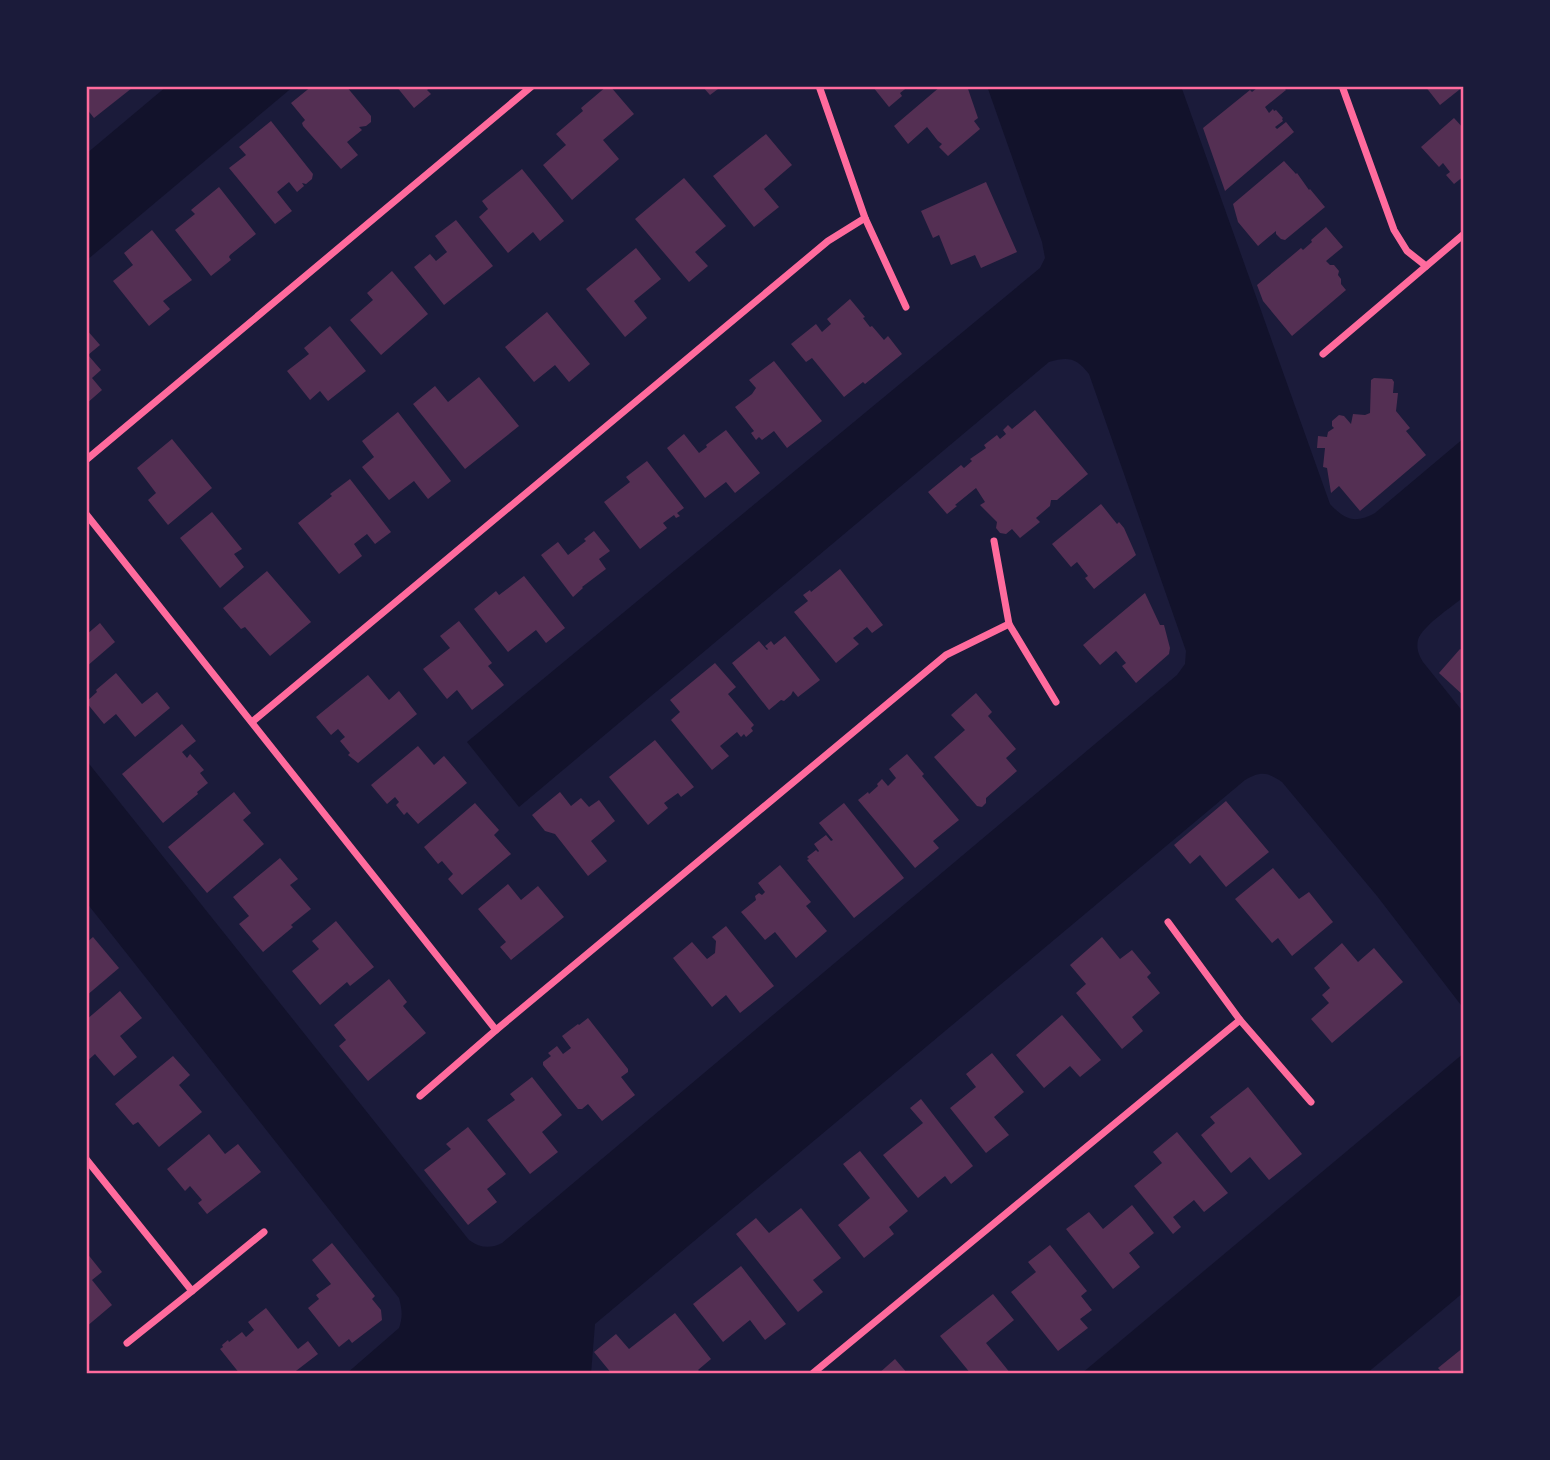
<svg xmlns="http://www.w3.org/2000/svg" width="1550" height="1460" viewBox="0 0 1550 1460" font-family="'Fira Sans',sans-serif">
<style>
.water{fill:#12122b}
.building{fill:#542f53}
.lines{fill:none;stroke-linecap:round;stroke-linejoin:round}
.minor{stroke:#ff6b9d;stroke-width:7}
.neatline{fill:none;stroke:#ff6b9d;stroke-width:2.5}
</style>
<rect width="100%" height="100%" fill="#1b1b3a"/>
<g class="water">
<path d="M167 86H294L87 260 86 259V154Z"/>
<path d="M987 86H1181L1330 504C1345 520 1355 524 1375 513L1464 438V597C1453 606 1422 626 1418 640 1416 649 1419 655 1423 662L1464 713V1009L1377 896 1282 782C1267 772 1261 771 1245 780L595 1324 591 1374H346L399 1328C403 1317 402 1309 399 1298L86 902V760L469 1240C480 1248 490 1249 502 1243L1177 675 1185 664 1186 651 1089 374C1077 358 1068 356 1049 362L519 807 467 742 1040 268 1045 258 1042 242Z"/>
<path d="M1464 1053V1292L1366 1374H1081Z"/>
</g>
<g class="building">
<path d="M86 86H130L132 88 94 118 86 108Z"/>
<path d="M312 86H346L371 116V122L366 126 359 127 362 130 347 142 358 155 341 169 303 126 302 123 305 120 291 103Z"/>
<path d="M396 86H432L427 90 431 94 414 108Z"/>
<path d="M607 86H610L634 114 603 140 619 159 572 200 543 165 566 145 556 134 583 111 581 108Z"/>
<path d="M702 86H722L710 95Z"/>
<path d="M874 86H909L900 93 902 96 889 107 873 87Z"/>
<path d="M941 86H967L978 118 974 121 980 129 948 156 939 147 942 144 938 141 927 127 908 144 894 126Z"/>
<path d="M1254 86H1282L1286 90 1265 107 1269 113 1273 109 1274 111 1276 110 1283 118 1282 119 1283 121 1275 127 1277 129 1286 122 1294 132 1225 191 1203 128 1250 90 1252 92 1257 88Z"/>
<path d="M1425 86H1464L1440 105Z"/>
<path d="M1454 118 1464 129V176L1454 184 1446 175 1450 172 1443 163 1439 167 1421 147Z"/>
<path d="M271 121 313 174 312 179 306 184 302 183 304 186 297 192 289 182 277 192 292 211 275 224 229 168 246 155 239 147Z"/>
<path d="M766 134 792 165 764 189 779 207 754 227 713 176Z"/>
<path d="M1284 161 1296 174 1297 173 1309 190 1310 189 1325 207 1285 240 1281 239 1276 234V231L1258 246 1238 222 1233 204Z"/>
<path d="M522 169 564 221 540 241 533 232 508 253 479 217 488 209 482 201Z"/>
<path d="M684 178 726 226 695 252 708 266 689 282 635 219Z"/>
<path d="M986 182 1017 252 981 268 975 255 951 265 939 235 933 238 921 211Z"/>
<path d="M219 187 256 234 230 255 229 257 231 260 211 276 175 230 195 214 191 210Z"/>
<path d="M456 220 493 266 444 305 414 267 430 254 436 261 447 252 435 236Z"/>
<path d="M1326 227 1343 247 1326 261 1330 265H1334L1339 271 1338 275 1341 279V284L1346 290 1292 336 1263 301 1257 285 1301 248 1303 250 1312 242 1311 240Z"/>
<path d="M152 230 192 280 163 301 170 309 149 326 113 281 133 265 124 253Z"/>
<path d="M636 248 661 279 634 301 647 318 625 337 586 289Z"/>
<path d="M392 271 428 314 381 355 350 320 373 300 367 293Z"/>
<path d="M850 299 865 317 863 318 870 327 872 326 884 340 888 336 902 354 865 384 863 382 844 397 812 358 806 362 791 344 816 324 822 332 831 324 827 319Z"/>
<path d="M547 312 590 364 569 382 555 365 534 382 505 347Z"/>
<path d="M330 326 366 371 328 401 320 391 310 400 287 371 309 354 304 348Z"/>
<path d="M86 329 100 345 88 355 101 370 92 378 102 390 86 404Z"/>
<path d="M774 361 822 421 787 448 774 431 762 440 759 437 756 440 751 433 754 431 735 407 752 394 756 388 749 380Z"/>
<path d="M479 377 519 426 465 469 413 404 435 386 448 402Z"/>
<path d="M1374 378 1392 379 1394 382 1393 393H1398L1396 411 1410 428 1406 431 1426 455 1360 511 1339 486 1331 493 1327 468 1323 467 1325 448H1317L1318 436 1327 437 1328 432 1334 428 1332 426V421L1339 415 1344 416 1351 424 1353 414 1365 415 1370 413 1371 380Z"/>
<path d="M1035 410 1088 474 1057 500H1051L1050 506 1036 518 1040 522 1020 538 1012 529 1006 534 1000 533 996 528 997 522 980 505 985 502 976 488 955 505 957 506 947 514 928 492 961 465 964 468 972 461 970 459 986 448 984 445 997 435 1000 439 1006 434 1003 430 1008 425 1012 429Z"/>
<path d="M398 412 451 481 428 499 414 481 389 500 362 467 374 457 362 441Z"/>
<path d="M726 430 760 473 735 493 726 482 705 498 667 448 684 434 699 453 707 447 706 445Z"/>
<path d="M172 439 212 488 168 525 148 500 156 493 137 468Z"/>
<path d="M647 461 684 508 677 513 680 516 676 518 674 515 663 523 667 528 640 549 604 502 630 482 626 477Z"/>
<path d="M350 479 391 532 375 544 367 534 354 544 362 556 339 574 298 523 332 496 330 494Z"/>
<path d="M1101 504 1117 524 1119 522 1124 528 1136 555 1094 589 1085 578 1088 576 1077 562 1071 567 1052 544Z"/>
<path d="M212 512 242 549 234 554 244 567 220 588 180 538Z"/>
<path d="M594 531 610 551 599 559 606 569 582 587 583 588 573 597 541 555 558 542 568 555 586 541 584 539Z"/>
<path d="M840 569 883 625 872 633 867 627 853 638 859 644 836 663 794 612 808 601 803 595 810 590 811 592Z"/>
<path d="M267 571 311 622 270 656 245 627 241 629 223 608Z"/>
<path d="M524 576 565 628 546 643 536 630 508 652 474 609 496 591 499 595Z"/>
<path d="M1145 593 1160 625H1164L1170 648 1169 654 1136 683 1122 666 1126 663 1116 651 1100 665 1083 645Z"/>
<path d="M459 621 492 663 488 666 504 685 472 710 457 690 447 699 423 669 450 648 440 636Z"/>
<path d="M100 623 115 642 86 667V635Z"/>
<path d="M785 636 820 680 798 697 793 691 791 695 784 701 781 700 769 710 732 663 759 641 767 650 768 649 765 646 771 641 774 645Z"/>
<path d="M1460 649 1464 652V696L1439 673Z"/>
<path d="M715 663 736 687 728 694 754 725 751 728 753 731 746 737 744 734 741 737 737 732 720 746 729 756 712 770 671 720 680 712 670 700Z"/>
<path d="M116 673 142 704 157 692 170 708 135 737 116 714 104 724 86 702 97 692 96 690Z"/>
<path d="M368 675 389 700 399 691 417 714 358 763 348 755 350 753 340 741 345 737 338 729 331 735 316 717Z"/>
<path d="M976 693 992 712 988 716 1016 749 1006 758 1017 771 986 798V803L982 807 977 806 934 757 965 730 951 715Z"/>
<path d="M182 724 196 741 182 752 187 758 190 754 204 770 200 773 208 783 197 792 198 794 163 823 122 774Z"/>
<path d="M655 740 694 787 681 797 678 793 664 803 668 808 648 825 609 777Z"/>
<path d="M418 746 434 765 444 756 467 783 418 824 407 812 404 815 396 805 399 802 395 797 387 804 371 785Z"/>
<path d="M907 754 924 774 922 776 959 820 933 841 939 848 915 868 858 800 868 792 869 794 878 786 877 784 882 779 888 786 896 778 889 769Z"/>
<path d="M234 792 251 813 243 820 264 844 207 893 168 847Z"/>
<path d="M560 792 571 806 581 798 589 807 599 800 615 821 591 841 607 861 588 876 555 834 545 831 532 815Z"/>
<path d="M1226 801 1269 852 1226 887 1200 855 1190 864 1174 845Z"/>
<path d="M475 803 499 830 494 835 511 854 462 895 448 879 453 874 442 861 438 864 424 847Z"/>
<path d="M844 803 904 878 854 918 807 860 809 859 807 857 816 850 818 852 819 851 814 844 826 835 831 841 833 840 819 823Z"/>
<path d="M280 858 298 879 290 885 311 909 291 925 293 927 263 952 239 924 249 916 233 897Z"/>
<path d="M780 865 811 902 806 906 827 931 796 958 775 932 765 940 741 912 756 900 755 896 759 893 762 895 765 892 758 883Z"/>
<path d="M1273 868 1299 899 1309 892 1333 922 1292 956 1278 938 1272 943 1235 899Z"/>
<path d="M508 884 521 900 538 886 564 917 511 960 500 947 506 942 478 909Z"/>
<path d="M336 921 374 967 350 986 347 982 320 1005 292 971 319 949 312 941Z"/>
<path d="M726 926 774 986 740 1013 726 995 712 1007 673 958 692 942 707 959 715 953 716 941 712 937Z"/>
<path d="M93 937 119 968 86 996V943Z"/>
<path d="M1102 937 1120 959 1132 950 1151 973 1147 977 1160 993 1132 1017 1143 1031 1122 1049 1076 993 1086 984 1070 965Z"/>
<path d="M1342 943 1358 962 1374 948 1403 982 1332 1043 1311 1019 1329 1003 1322 995 1330 988 1314 968Z"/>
<path d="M389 979 407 1002 403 1006 426 1033 368 1081 339 1046 346 1040 334 1025Z"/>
<path d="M120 991 142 1018 120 1036 137 1057 114 1076 95 1054 86 1062V1020Z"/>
<path d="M1062 1015 1101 1060 1080 1077 1070 1066 1044 1088 1016 1055Z"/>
<path d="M588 1018 628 1069V1072L621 1077 635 1095 602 1121 588 1104 582 1109H578L543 1065V1062L551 1056 548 1053 557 1046 563 1054 571 1048 562 1036 578 1024 579 1025Z"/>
<path d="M992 1053 1024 1092 994 1117 1009 1135 986 1153 950 1108 976 1087 966 1074Z"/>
<path d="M173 1056 190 1075 179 1085 202 1112 159 1147 138 1122 133 1125 115 1104Z"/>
<path d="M532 1077 562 1115 542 1132 558 1152 530 1174 487 1120 515 1100 510 1094Z"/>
<path d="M1248 1087 1302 1154 1269 1180 1250 1157 1231 1173 1201 1135 1215 1123 1210 1117Z"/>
<path d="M921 1099 973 1166 951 1184 945 1176 918 1198 883 1155 923 1123 910 1108Z"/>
<path d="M468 1127 506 1174 487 1189 497 1202 468 1225 424 1170 451 1149 446 1144Z"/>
<path d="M1177 1132 1228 1193 1204 1212 1194 1200 1173 1217 1181 1227 1173 1234 1134 1186 1162 1163 1153 1152Z"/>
<path d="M209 1134 225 1154 238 1144 261 1172 207 1214 198 1203 202 1200 190 1186 185 1191 167 1169Z"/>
<path d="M860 1151 908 1211 889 1227 894 1234 864 1258 838 1225 870 1198 843 1164Z"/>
<path d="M1132 1205 1154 1233 1129 1253 1140 1267 1113 1289 1066 1229 1089 1212 1103 1229Z"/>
<path d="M801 1208 841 1258 813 1280 823 1292 798 1312 736 1234 756 1218 769 1233Z"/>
<path d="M332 1243 375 1296 372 1299 381 1310 382 1320 352 1343 349 1339 339 1347 308 1308 319 1299 316 1295 331 1284 312 1260Z"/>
<path d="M1050 1245 1087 1291 1081 1296 1092 1310 1080 1319 1088 1328 1058 1351 1011 1292 1036 1272 1028 1262Z"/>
<path d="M86 1252 102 1272 92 1280 112 1305 86 1327Z"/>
<path d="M741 1266 786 1324 765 1340 750 1320 723 1342 693 1304Z"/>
<path d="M993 1294 1014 1320 986 1343 1011 1374H971L940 1336Z"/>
<path d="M266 1308 298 1349 308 1341 318 1354 292 1374H240L220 1349 223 1347 222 1345 228 1340 229 1342 242 1332 246 1337 254 1330 248 1322Z"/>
<path d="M675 1313 711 1359 698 1370 702 1374H612L594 1352 616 1334 629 1349Z"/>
<path d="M1464 1347V1374H1443L1438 1368Z"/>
<path d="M895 1359 908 1374H878Z"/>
</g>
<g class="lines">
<g class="minor">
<path d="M819 86 865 218 906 307"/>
<path d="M1342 86 1394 230 1407 251 1426 266"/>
<path d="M1323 354 1464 234"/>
<path d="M86 460 532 86"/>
<path d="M86 514 496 1030"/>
<path d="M1009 624 1056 702"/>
<path d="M252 722 828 241 865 218"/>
<path d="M1168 922 1240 1020"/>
<path d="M420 1096 496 1030 946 655 1009 624 994 541"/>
<path d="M86 1159 192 1291 264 1232"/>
<path d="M127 1343 192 1291"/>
<path d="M812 1374 1240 1020 1311 1102"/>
</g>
</g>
<rect width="1550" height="1460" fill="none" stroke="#1b1b3a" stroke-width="175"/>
<rect x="88" y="88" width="1374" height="1284" class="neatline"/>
</svg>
